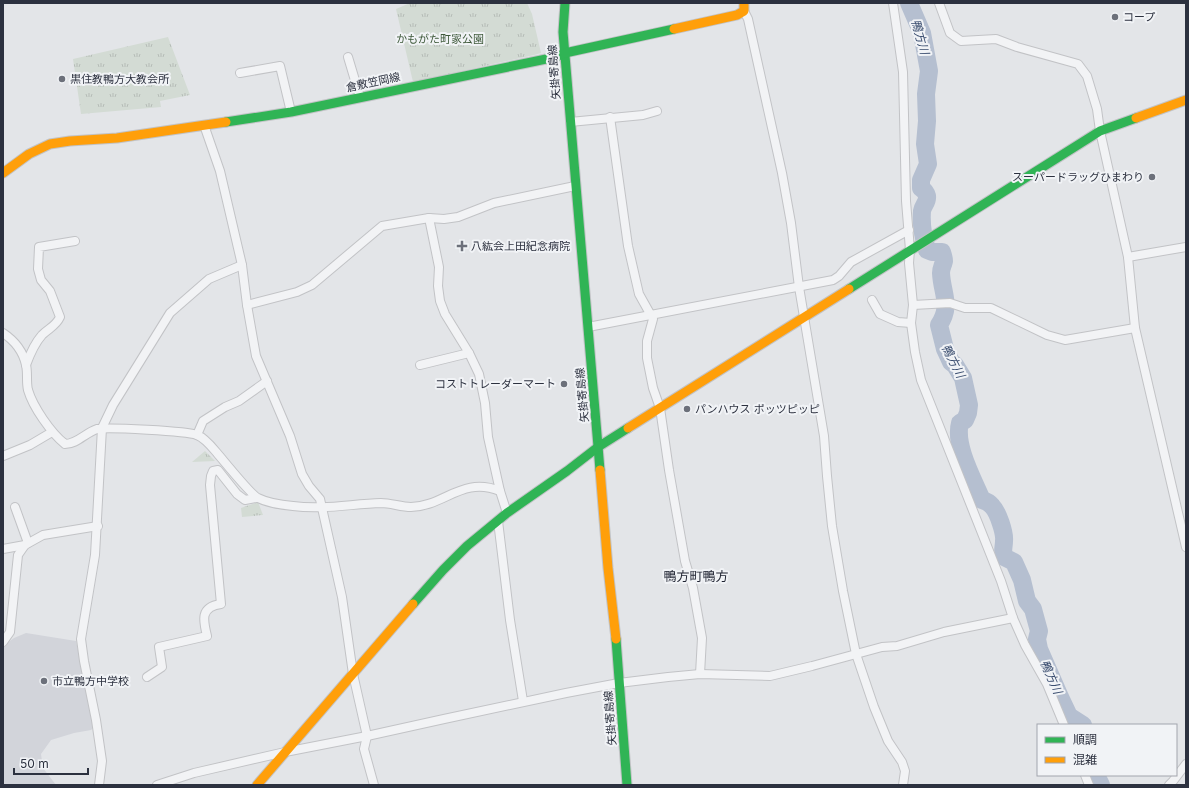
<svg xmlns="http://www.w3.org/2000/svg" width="1189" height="788" viewBox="0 0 1189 788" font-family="Inter,'Noto Sans JP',sans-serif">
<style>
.built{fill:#d2d4da}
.park{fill:url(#park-tufts)}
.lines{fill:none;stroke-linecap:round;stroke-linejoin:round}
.river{stroke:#b5bfd0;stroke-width:18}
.street-casing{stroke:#c2c3c6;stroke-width:10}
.fast-casing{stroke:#c2c3c6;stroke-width:11}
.slow-casing{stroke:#c2c3c6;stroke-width:11}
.street{stroke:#f2f3f5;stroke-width:8}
.fast{stroke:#30b455;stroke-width:9}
.slow{stroke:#ff9f0a;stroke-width:9}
.poi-dot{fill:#6c707a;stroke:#f1f3f6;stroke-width:1.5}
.labels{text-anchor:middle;stroke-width:4;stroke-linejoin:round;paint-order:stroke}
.poi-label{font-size:11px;fill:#2c313f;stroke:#f1f3f6;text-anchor:start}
.park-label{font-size:11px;fill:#3e593a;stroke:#f1f3f6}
.street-label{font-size:11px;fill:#2c313f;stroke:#f1f3f6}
.water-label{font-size:12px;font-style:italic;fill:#3a4d6f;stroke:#f1f3f6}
.quarter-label{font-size:13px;fill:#1e2230;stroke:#f1f3f6}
</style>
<defs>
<pattern id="park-tufts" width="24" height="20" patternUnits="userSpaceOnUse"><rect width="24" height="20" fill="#d3dbd4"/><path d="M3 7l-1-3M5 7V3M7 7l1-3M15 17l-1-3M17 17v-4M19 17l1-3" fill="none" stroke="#b5bcb7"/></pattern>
</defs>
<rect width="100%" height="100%" fill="#e3e5e8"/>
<path class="built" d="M26 633 76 641 92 716 94 727 91 730 74 733 51 740 41 754 43 768 56 785H3V646L14 638Z"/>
<g class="park">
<path d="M410 3H527L532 14 541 53 534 55 413 82 396 9Z"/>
<path d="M168 37 190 95 160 101 161 107 81 114 73 59Z"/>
<path d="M205 451 215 461 192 462Z"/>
<path d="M258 502 263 515 242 517 241 508Z"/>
</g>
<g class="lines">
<g class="river">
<path d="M909 3 922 33 929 71 926 94 927 121 925 144 928 164 921 180V188C924 190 926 192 927 196 928 202 923 205 922 211 921 224 923 237 927 250L932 252H942C943 255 944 258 944 261 943 266 941 268 941 273 942 294 952 305 939 325L945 349 951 362 955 365 963 378 969 405 968 413 965 420 960 423C954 445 973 479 982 500 986 501 989 502 992 506 998 512 1005 533 1004 541 1004 548 1002 549 1004 557L1014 562 1022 580 1027 601 1033 609 1039 631 1037 639 1039 649 1060 697 1069 716 1083 725"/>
<path d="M1096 775 1101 785"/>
</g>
<g class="street-casing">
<g id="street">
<path d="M893 3 903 72 906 201 910 250 909 263 913 305 911 323 915 352 921 380 1001 581 1013 618 1025 645 1047 684 1064 725"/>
<path d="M939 3 950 33 961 41 996 39 1017 47 1078 64 1087 76 1097 109 1100 131 1128 257 1135 328 1186 547"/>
<path d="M744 11 748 19 782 173 791 223 799 287 824 436 827 476 832 526 843 591 856 654 874 707 888 741 902 762 905 771 903 785"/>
<path d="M348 57 360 97"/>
<path d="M240 73 280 66 291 112"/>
<path d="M610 117 628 246 639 294 653 319 647 341V358L653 388 660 408 669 470 685 561 693 588 702 638 700 674"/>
<path d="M570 122 643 115 657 111"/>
<path d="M204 125 220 171 242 265 247 305 256 356 290 436 302 474 309 486 320 499 342 597 353 674 367 736 364 749 374 785"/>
<path d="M429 218 439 267 438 286 440 301 445 314 469 353 479 374 485 403 488 437 500 491"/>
<path d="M1128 257 1186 247"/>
<path d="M872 300 880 314 898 322 911 323"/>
<path d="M247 305 297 292 312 285 382 226 429 218 444 219 458 217 494 203 575 186"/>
<path d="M913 305 950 303 965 308H991L1047 335 1065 340 1135 328"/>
<path d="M588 327 833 280 839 276 851 262 909 230"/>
<path d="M3 333C15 341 23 351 26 365 28 373 26 382 28 390 33 407 51 433 65 444 77 444 85 433 97 429 108 427 187 431 197 435 205 438 212 447 217 453 224 461 251 495 258 498 268 503 282 505 293 506 322 510 351 504 381 503 391 503 401 507 411 507 445 506 462 476 500 491L507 513"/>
<path d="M26 365C30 354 34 344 42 335 49 328 56 326 60 317L50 291 41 280 38 269 39 247 75 241"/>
<path d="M420 365 469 353"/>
<path d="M197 435 203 421 225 407 239 401 267 381"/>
<path d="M3 456 30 445 52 432"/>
<path d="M15 507 28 543"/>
<path d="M498 521 510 620 523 701"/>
<path d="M3 549 25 545"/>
<path d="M3 642 10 632 18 555 25 545 43 535 98 526"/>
<path d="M147 677 162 667 159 647 207 636C203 620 200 607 221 604L210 485 211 476 213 471 218 470 237 494 245 500 256 498"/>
<path d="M1085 775 1089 785"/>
<path d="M99 785 102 761 96 720 84 661 81 639 95 555 102 428 113 405 170 313 209 279 242 265"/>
<path d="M157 785 194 773 285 752 367 736 444 719 566 693 619 683 668 677 700 674 770 676 812 666 882 647 897 646 944 632 1013 618"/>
<path d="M1169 785 1173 781 1186 764"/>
</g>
</g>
<g class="fast-casing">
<g id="fast">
<path d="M565 3 563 32 600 470"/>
<path d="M226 122 291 112 556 57 565 53 674 29"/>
<path d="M849 289 1100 131 1136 118"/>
<path d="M413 604 443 570 467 546 507 513 567 471 598 447 628 428"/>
<path d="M616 639 627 785"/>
</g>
</g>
<g class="slow-casing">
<g id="slow">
<path d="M674 29 737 15 744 11V3"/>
<path d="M1136 118 1186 100"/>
<path d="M3 173 29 154 50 144 70 141 117 138 226 122"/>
<path d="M628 428 849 289"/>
<path d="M600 470 608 568 616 639"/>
<path d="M257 785 413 604"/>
</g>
</g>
<use href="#street" class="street"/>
<use href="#fast" class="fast"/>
<use href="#slow" class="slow"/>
</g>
<g class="poi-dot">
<circle cx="1115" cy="17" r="4"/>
<circle cx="62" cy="79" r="4"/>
<circle cx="1152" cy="177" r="4"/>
<path d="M460 240h4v4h4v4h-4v4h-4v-4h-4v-4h4z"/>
<circle cx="564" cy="384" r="4"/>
<circle cx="687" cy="409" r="4"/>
<circle cx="44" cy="681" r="4"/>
</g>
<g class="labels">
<g class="poi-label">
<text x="1123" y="21">コープ</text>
<text x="70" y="83">黒住教鴨方大教会所</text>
<text x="1144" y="181" text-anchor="end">スーパードラッグひまわり</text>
<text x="471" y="250">八紘会上田紀念病院</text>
<text x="556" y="388" text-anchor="end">コストトレーダーマート</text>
<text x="695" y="413">パンハウス ポッツピッピ</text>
<text x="52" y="685">市立鴨方中学校</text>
</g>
<g class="park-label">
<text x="440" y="43">かもがた町家公園</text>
</g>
<g class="street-label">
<text transform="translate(554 72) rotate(-94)" y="4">矢掛寄島線</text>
<text transform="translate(373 82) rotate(-12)" y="4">倉敷笠岡線</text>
<text transform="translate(582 395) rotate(-95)" y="4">矢掛寄島線</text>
<text transform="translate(610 718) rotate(-94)" y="4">矢掛寄島線</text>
</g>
<g class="water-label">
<text transform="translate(920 37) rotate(74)" y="4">鴨方川</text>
<text transform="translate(953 361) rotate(63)" y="4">鴨方川</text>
<text transform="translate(1051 677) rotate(66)" y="4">鴨方川</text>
</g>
<g class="quarter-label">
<text x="696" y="581">鴨方町鴨方</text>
</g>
</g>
<rect width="1189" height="788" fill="none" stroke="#2c313f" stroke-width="8"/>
<rect x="1037" y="724" width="140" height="52" fill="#f1f3f6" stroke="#a2a5ad"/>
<rect x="1045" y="737" width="20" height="6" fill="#30b455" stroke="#a2a5ad"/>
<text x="1073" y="744" font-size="12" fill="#2c313f">順調</text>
<rect x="1045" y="757" width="20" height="6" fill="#ff9f0a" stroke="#a2a5ad"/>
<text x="1073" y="764" font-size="12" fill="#2c313f">混雑</text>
<path d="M14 768v6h74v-6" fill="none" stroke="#2c313f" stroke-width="2"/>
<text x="20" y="768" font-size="12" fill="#2c313f" stroke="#f1f3f6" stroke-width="3" paint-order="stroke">50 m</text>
</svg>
